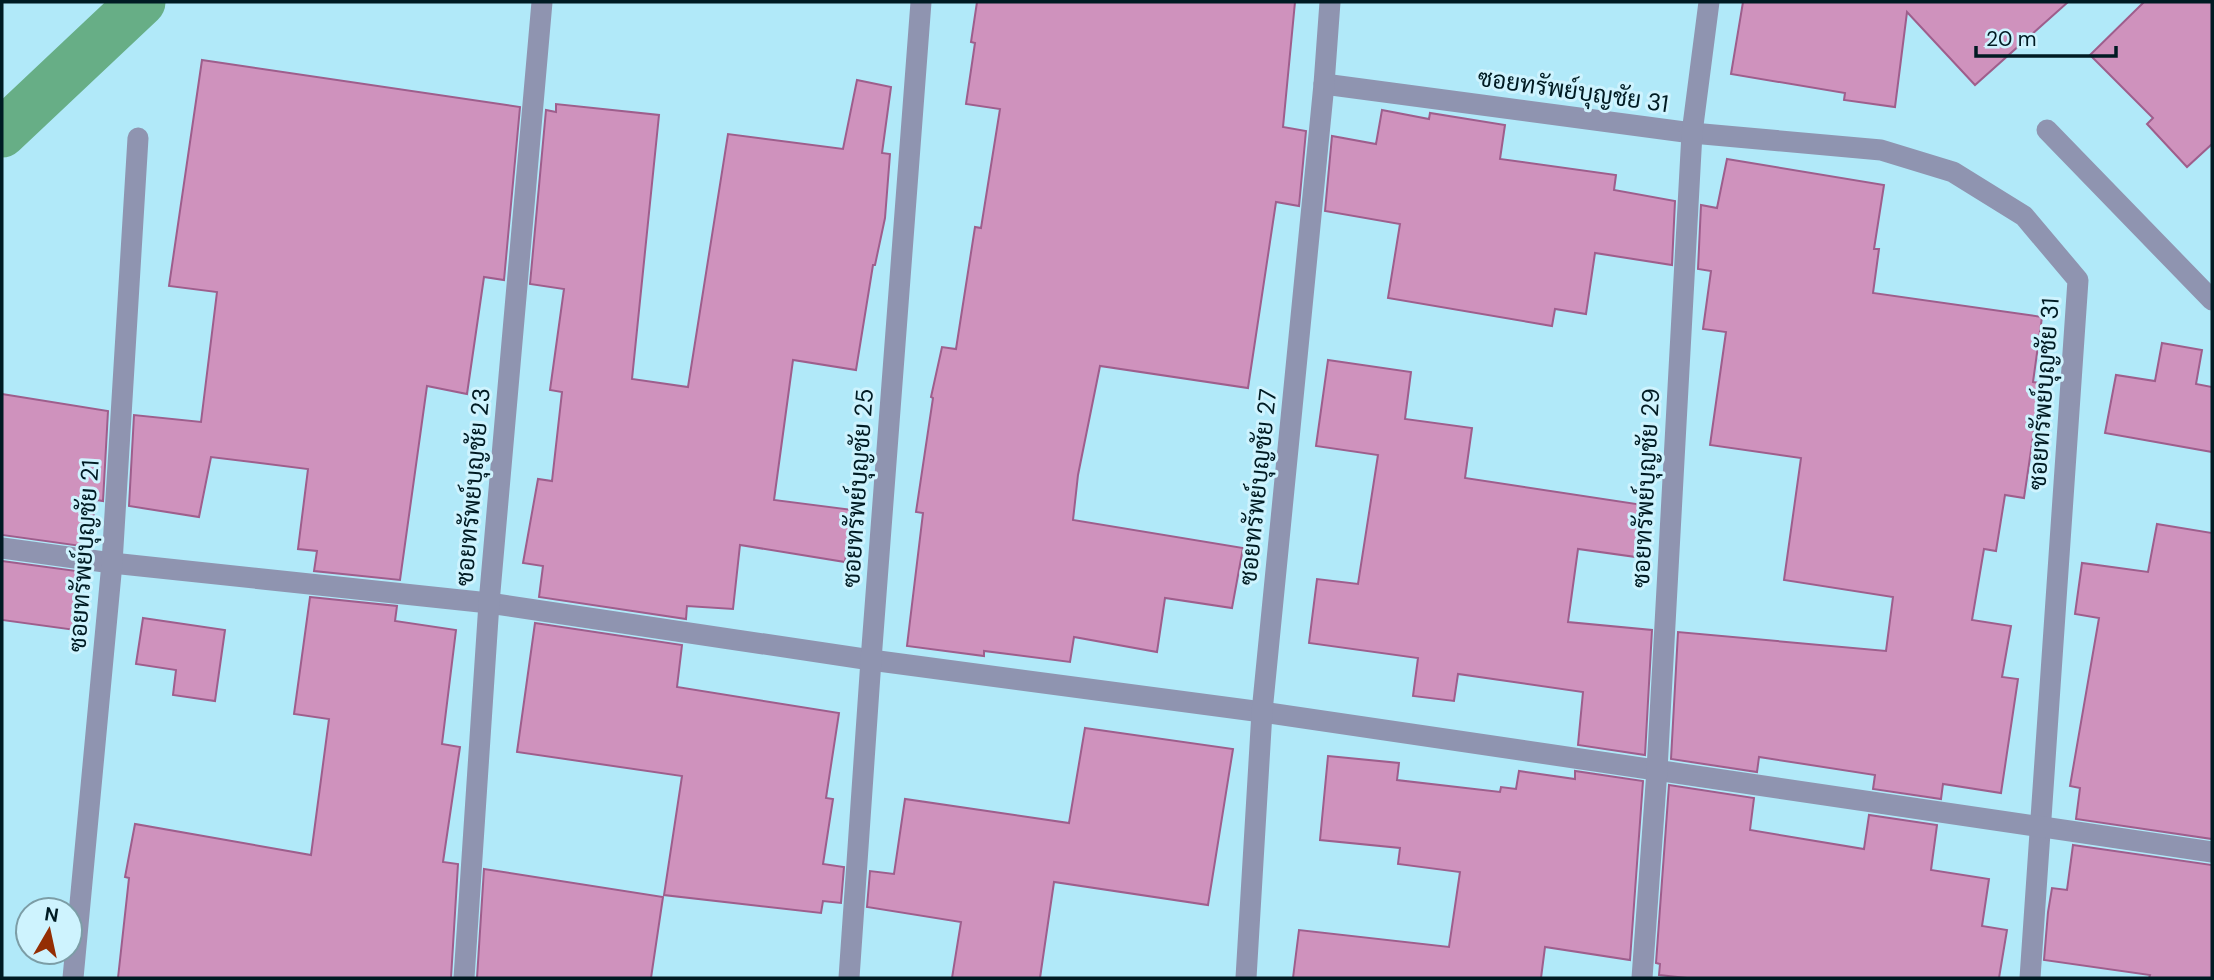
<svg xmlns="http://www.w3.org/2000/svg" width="2214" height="980" viewBox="0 0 2214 980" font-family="'DM Sans',Sarabun,sans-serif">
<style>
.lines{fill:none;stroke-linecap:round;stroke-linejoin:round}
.canal{stroke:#67ae86;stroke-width:49}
.building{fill:#cf92bd;stroke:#9e5e8c;stroke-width:2}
.street{stroke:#8f94b0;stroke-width:21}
.labels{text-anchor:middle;stroke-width:6;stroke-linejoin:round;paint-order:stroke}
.street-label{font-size:24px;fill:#001b23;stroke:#cef3fe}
</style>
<rect width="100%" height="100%" fill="#b1e9f9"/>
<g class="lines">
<path class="canal" d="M2 133 141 2"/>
</g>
<g class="building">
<path d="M977 2H1295L1283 127 1306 131 1299 206 1276 202 1248 388 1100 366 1078 475 1073 520 1243 548 1232 608 1165 598 1157 652 1074 637 1070 662 984 651V656L907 646 923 513 916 512 933 398 931 397 942 347 956 349 975 227 981 228 1000 109 966 104 975 43 971 42Z"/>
<path d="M1743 2H2068L1975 85 1907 12 1895 107 1844 100 1845 93 1731 74Z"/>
<path d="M2144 2H2212V144L2187 167 2147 124 2153 118 2090 55Z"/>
<path d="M202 60 520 107 504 280 484 277 467 394 427 386 400 580 314 571 317 551 298 549 308 469 211 457 199 517 129 506 134 415 201 422 217 292 169 286Z"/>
<path d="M857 80 891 87 882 153 890 154 885 218 875 265H873L856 370 793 360 774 500 853 510 845 562 740 545 733 609 687 606 686 619 539 597 543 566 523 563 538 479 552 481 562 392 550 390 564 289 530 284 546 110 556 112V104L659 115 632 379 688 387 728 134 843 149Z"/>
<path d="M1382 110 1429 119 1430 113 1505 125 1500 159 1616 175 1614 190 1675 201 1672 265 1595 253 1586 314 1555 309 1552 326 1388 298 1400 224 1325 211 1332 136 1376 144Z"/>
<path d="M1727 159 1884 185 1874 249H1879L1873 293 2042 317 2033 382 2041 383 2024 498 2005 495 1996 551 1984 549 1972 620 2011 626 2002 677 2018 679 2001 793 1943 784 1941 799 1873 789 1875 775 1759 757 1757 772 1671 759 1678 632 1886 651 1893 597 1784 580 1801 458 1710 445 1726 332 1703 329 1711 271 1698 269 1701 205 1717 208Z"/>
<path d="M2162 343 2202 350 2196 384 2212 387V452L2105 433 2116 375 2155 381Z"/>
<path d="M1328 360 1411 372 1405 419 1472 428 1465 478 1643 505 1636 557 1578 549 1568 622 1652 630 1645 755 1578 745 1583 692 1458 674 1454 701 1413 696 1418 658 1309 643 1317 579 1358 584 1378 455 1316 446Z"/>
<path d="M2 394 108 411 103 501 96 500 88 547 2 535Z"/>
<path d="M2157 524 2212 533V839L2076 819 2080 788 2070 786 2099 618 2075 614 2082 563 2148 572Z"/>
<path d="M2 561 84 572 75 630 2 620Z"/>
<path d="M310 597 397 606 395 621 456 630 442 744 460 747 443 862 458 864 451 978H118L129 878 125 877 135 824 311 855 329 719 294 714Z"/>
<path d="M143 618 225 630 215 701 173 695 176 670 136 664Z"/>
<path d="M535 623 682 645 677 687 839 713 826 798 833 799 823 864 844 867 841 903 823 901 821 913 664 895 682 776 517 752Z"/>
<path d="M1085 728 1233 749 1208 905 1054 882 1040 978H952L961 922 867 907 870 871 894 874 905 799 1069 823Z"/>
<path d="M1328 756 1399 763 1397 780 1500 792 1501 787 1516 789 1519 771 1575 779V771L1643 781 1630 960 1545 947 1541 978H1293L1299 930 1449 947 1460 872 1398 864 1400 848 1320 840Z"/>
<path d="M1669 785 1754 798 1750 830 1864 849 1869 815 1937 825 1931 870 1989 879 1982 926 2007 930 1999 978H1687L1659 975 1660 964 1656 963Z"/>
<path d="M2073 845 2212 865V978H2149L2150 975 2044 960 2048 912 2052 888 2067 890Z"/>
<path d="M484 869 663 897 651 978H477Z"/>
</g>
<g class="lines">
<g class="street">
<path d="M1324 84 1692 133 1881 150 1953 172 2024 216 2078 280 2030 978"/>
<path d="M2047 130 2212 300"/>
<path d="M2 548 112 563 489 603 871 660 1262 712 2212 852"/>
<path d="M73 978 112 563 138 138"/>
<path d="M464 978 489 603 542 2"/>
<path d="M849 978 871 660 921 2"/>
<path d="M1246 978 1262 712 1324 84 1330 2"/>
<path d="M1642 978 1657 770 1692 133 1709 2"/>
</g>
</g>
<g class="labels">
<g class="street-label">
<text transform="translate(1573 91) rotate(8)" y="8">ซอยทรัพย์บุญชัย 31</text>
<text transform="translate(2044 394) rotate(-86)" y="8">ซอยทรัพย์บุญชัย 31</text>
<text transform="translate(473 487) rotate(-85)" y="8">ซอยทรัพย์บุญชัย 23</text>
<text transform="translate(1258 487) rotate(-84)" y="8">ซอยทรัพย์บุญชัย 27</text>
<text transform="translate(858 488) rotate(-86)" y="8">ซอยทรัพย์บุญชัย 25</text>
<text transform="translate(1646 488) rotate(-87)" y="8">ซอยทรัพย์บุญชัย 29</text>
<text transform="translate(84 556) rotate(-86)" y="8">ซอยทรัพย์บุญชัย 21</text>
</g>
</g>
<rect width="2214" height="980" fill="none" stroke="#001b23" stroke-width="7"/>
<g transform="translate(49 931) rotate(9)"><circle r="33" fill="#cef3fe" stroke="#7c9da6" stroke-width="2"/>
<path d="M0-5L12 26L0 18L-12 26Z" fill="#942e04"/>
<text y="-10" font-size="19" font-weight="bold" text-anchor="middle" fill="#001b23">N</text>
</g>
<path d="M1976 46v10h140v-10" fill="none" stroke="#001b23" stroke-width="3.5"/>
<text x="1986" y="46" font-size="21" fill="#001b23" stroke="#cef3fe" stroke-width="5" paint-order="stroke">20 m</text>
</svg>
